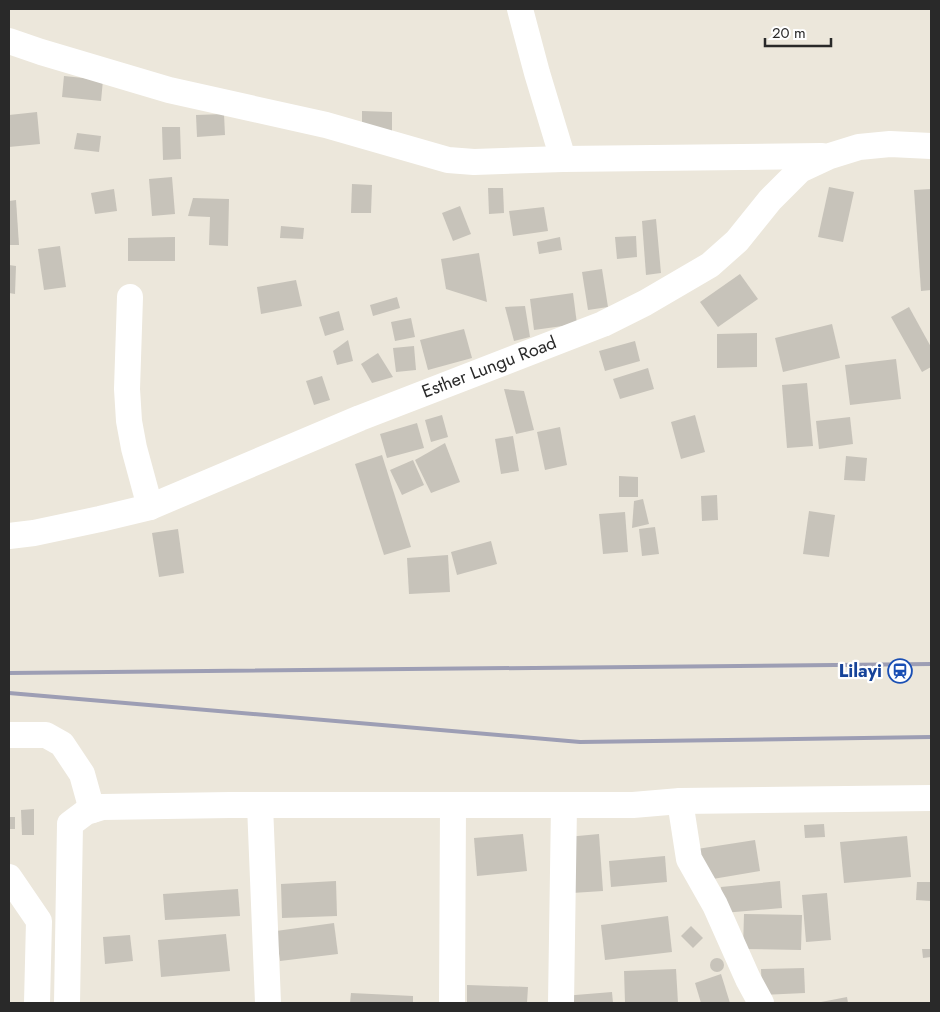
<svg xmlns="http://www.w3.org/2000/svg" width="940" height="1012" viewBox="0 0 940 1012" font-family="Jost,sans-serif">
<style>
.building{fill:#c7c3ba}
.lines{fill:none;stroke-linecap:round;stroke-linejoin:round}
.minor{stroke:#fff;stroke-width:26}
.rail{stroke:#9d9eb4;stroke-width:4}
.labels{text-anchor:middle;stroke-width:4.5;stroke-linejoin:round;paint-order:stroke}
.street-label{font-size:18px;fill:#292929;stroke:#fff}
.transit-label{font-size:18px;font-weight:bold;fill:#164399;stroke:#fff;text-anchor:end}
</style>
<rect width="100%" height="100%" fill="#ece7db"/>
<g class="building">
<path d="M64 76 103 80 101 101 62 97Z"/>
<path d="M362 111 392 112V134H362Z"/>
<path d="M37 112 40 144 9 147V115Z"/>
<path d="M224 114 225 135 197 137 196 115Z"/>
<path d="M162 127H180L181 159 163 160Z"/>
<path d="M77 133 101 136 99 152 74 149Z"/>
<path d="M172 177 175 214 152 216 149 179Z"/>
<path d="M352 184 372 185 371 213H351Z"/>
<path d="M829 187 854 192 843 242 818 237Z"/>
<path d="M488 188H503L504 213 489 214Z"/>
<path d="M114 189 117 211 95 214 91 193Z"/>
<path d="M931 189V290L921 291 914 190Z"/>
<path d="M193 198 229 199 228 246 209 245 210 217 188 216Z"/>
<path d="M16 200 19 245H9V201Z"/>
<path d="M460 206 471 234 453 241 442 213Z"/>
<path d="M544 207 548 231 513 236 509 211Z"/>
<path d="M656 219 661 273 646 275 642 221Z"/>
<path d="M281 226 304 228 303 239 280 238Z"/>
<path d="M636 236 637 257 617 259 615 237Z"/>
<path d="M175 237V261H128V238Z"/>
<path d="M560 237 562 250 539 254 537 242Z"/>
<path d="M60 246 66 287 44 290 38 249Z"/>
<path d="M479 253 487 302 446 289 441 259Z"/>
<path d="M9 265 16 266 15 294 9 293Z"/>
<path d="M602 269 608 307 588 310 582 272Z"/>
<path d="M740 274 758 299 718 327 700 302Z"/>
<path d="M296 280 302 306 261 314 257 287Z"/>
<path d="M573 293 577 324 534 330 530 299Z"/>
<path d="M397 297 400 308 373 316 370 305Z"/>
<path d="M525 306 530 337 514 341 505 307Z"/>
<path d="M909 307 931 347V367L922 372 891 317Z"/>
<path d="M339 311 344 330 325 336 319 317Z"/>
<path d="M411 318 415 337 395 341 391 322Z"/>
<path d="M832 324 840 358 783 372 775 338Z"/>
<path d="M464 329 472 358 428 370 420 340Z"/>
<path d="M757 333V367L717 368V334Z"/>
<path d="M348 340 353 361 337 365 333 351Z"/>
<path d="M635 341 640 361 605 371 599 351Z"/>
<path d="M414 346 416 370 396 372 393 348Z"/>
<path d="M378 353 393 377 372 383 361 364Z"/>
<path d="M896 359 901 399 850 405 845 365Z"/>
<path d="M648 368 654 389 620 399 613 379Z"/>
<path d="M322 376 330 400 314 405 306 381Z"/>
<path d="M807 383 813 446 787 448 782 385Z"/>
<path d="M504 389 524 391 534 430 516 434Z"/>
<path d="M442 415 448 437 431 442 425 420Z"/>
<path d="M695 415 705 452 681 459 671 422Z"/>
<path d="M850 417 853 444 819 449 816 421Z"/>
<path d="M417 423 424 448 387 458 380 434Z"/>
<path d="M560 427 567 465 545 470 537 432Z"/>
<path d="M513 436 519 471 501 474 495 439Z"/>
<path d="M445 443 460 482 431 493 415 460Z"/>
<path d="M382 455 411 547 384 555 355 464Z"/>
<path d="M846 456 867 458 865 481 844 480Z"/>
<path d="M413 460 424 485 402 495 390 470Z"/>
<path d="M619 476 638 477V497H619Z"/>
<path d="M717 495 718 520 702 521 701 496Z"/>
<path d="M643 499 649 524 632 528 634 501Z"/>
<path d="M809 511 835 515 829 557 803 554Z"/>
<path d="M625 512 628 552 603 554 599 514Z"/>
<path d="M655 527 659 554 642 556 639 529Z"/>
<path d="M178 529 184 573 159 577 152 533Z"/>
<path d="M491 541 497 564 457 575 451 552Z"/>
<path d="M448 555 450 592 409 594 407 558Z"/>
<path d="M34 809V835H22L21 810Z"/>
<rect x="9" y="817" width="6" height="12"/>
<path d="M824 824 825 837 805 838 804 825Z"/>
<path d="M523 834 527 871 477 876 474 838Z"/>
<path d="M599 834 603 891 572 893 567 837Z"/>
<path d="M907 836 911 877 844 883 840 842Z"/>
<path d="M755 840 760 871 701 881 697 849Z"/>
<path d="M665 856 667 882 611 887 609 861Z"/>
<path d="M336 881 337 916 282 918 281 884Z"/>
<path d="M780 881 782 908 723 913 721 887Z"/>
<path d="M917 882H931V901L916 900Z"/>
<path d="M238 889 240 916 165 920 163 894Z"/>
<path d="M827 893 831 940 806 942 802 895Z"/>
<path d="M744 914 802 915 801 950 743 949Z"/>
<path d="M668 916 672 952 605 960 601 925Z"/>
<path d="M334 923 338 954 280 961 276 931Z"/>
<path d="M691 926 703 938 693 948 681 936Z"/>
<path d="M226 934 230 971 161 977 158 940Z"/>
<path d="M130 935 133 961 105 964 103 937Z"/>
<path d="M922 949H931V957L923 958Z"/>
<circle cx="717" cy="965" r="7"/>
<path d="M804 968 805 993 762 995 761 969Z"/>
<path d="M676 969 678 1003H625L624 971Z"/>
<path d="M721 974 730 1003H701L695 983Z"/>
<path d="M467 985 528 987 527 1003H467Z"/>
<path d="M612 992 613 1003H564L563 996Z"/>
<path d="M351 993 413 996V1003H350Z"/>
<path d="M847 997 848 1003H821V1002Z"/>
</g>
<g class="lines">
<g class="minor">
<path d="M520 9 537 73 563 159"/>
<path d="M9 41 41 52 169 90 326 125 448 160 474 162 563 159 822 156"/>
<path d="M130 297 127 389 129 421 134 448 150 507"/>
<path d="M9 536 34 533 100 519 150 507 360 418 603 324 645 303 710 265 737 241 770 200 800 170 830 156 859 147 890 144 931 146"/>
<path d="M9 735H46L62 744 82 774 92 810"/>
<path d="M680 801 689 859 715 905 748 979 761 1003"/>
<path d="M260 805 268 1003"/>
<path d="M9 877 39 921 37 1003"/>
<path d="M67 1003 70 824 86 812 102 807 230 805H633L680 801 931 798"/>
<path d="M452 1003 453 805"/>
<path d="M561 1003 564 805"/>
</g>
<g class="rail">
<path d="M9 673 931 664"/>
<path d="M9 693 580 742 931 737"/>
</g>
</g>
<defs>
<g id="station-ring" transform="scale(1.25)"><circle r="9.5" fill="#fff" stroke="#1a4fb4" stroke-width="1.5"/><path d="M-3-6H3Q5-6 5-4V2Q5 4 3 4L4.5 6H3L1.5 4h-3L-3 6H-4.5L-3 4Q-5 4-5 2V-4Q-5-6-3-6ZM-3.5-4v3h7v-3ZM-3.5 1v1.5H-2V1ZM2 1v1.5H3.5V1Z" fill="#1a4fb4"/></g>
</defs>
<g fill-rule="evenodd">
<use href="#station-ring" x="900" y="671"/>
</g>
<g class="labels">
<g class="street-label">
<text transform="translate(489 367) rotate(-21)" y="6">Esther Lungu Road</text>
</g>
<g class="transit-label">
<text x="882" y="677">Lilayi</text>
</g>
</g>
<rect width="940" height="1012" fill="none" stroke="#292929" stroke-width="20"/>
<path d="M765 38v8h66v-8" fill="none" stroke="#292929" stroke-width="2.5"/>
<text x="772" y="38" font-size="15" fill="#292929" stroke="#ffffff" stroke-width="4" paint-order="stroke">20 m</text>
</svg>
